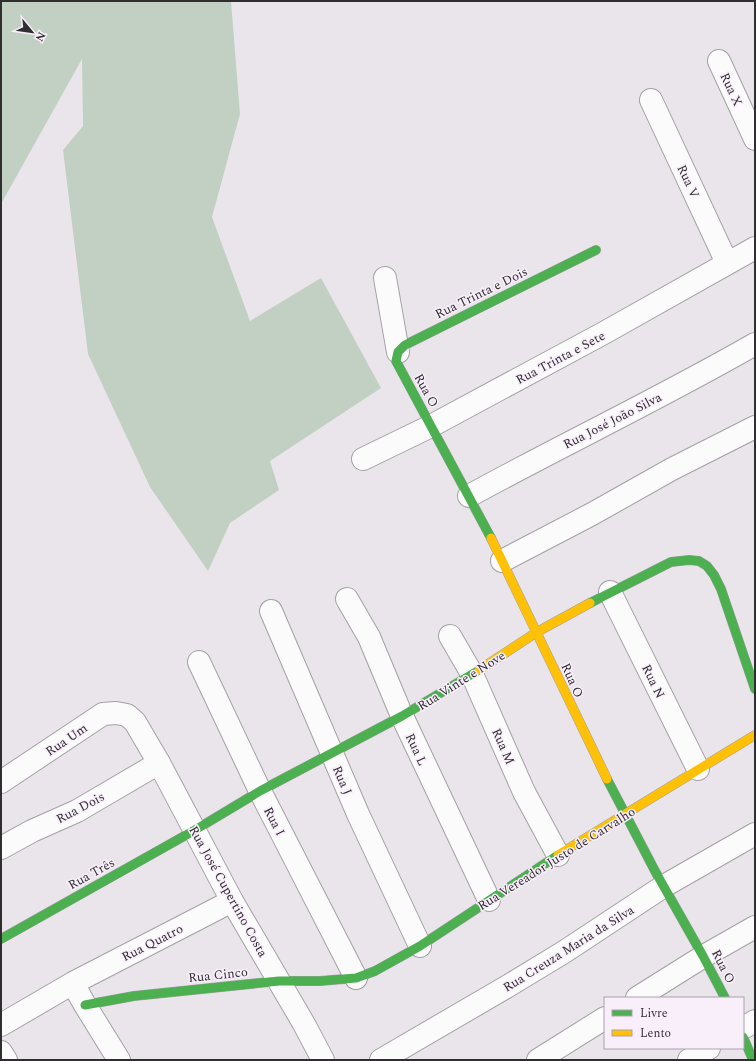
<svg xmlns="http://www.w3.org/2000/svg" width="756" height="1061" viewBox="0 0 756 1061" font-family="Spectral,serif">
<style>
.green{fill:#c2d0c3}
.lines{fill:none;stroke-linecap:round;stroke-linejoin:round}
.street-casing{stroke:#a4a0a5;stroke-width:24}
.fast-casing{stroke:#a4a0a5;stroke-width:10}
.slow-casing{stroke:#a4a0a5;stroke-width:10}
.street{stroke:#fcfbfc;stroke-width:22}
.fast{stroke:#4caf50;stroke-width:9}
.slow{stroke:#ffc107;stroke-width:9}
.labels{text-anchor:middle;stroke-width:3;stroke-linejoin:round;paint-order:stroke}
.street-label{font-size:13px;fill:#312e32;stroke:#f9effb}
</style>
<rect width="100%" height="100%" fill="#eae5eb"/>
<path class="green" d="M1 1H231L240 114 212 217 250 321 321 278 381 388 270 461 279 490 230 523 208 571 150 487 88 354 63 150 83 126 82 59 1 204Z"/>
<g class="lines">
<g class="street-casing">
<g id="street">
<path d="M719 61 755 139"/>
<path d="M651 100 727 263"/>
<path d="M385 278 398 352"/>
<path d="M363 459 431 426 602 334 755 248"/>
<path d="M469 496C564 444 661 398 755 344"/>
<path d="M502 561 592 514 672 469 755 427"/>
<path d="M610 592 698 769"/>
<path d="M347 599 369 637 402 716 489 900"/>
<path d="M271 611 358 814 420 946"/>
<path d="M450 636 472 674 524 792 558 855"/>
<path d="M199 662 260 791 356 978"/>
<path d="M1 782 103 714 116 713 127 715 135 722 159 763 232 901 304 1024 323 1060"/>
<path d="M1 848 32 831 77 811 159 763"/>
<path d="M76 989 85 1005 119 1060"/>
<path d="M637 998 704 956 755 927"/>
<path d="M1 1025 73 983 232 901"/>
<path d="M743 1028 755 1021"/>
<path d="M1 1052 6 1060"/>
<path d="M381 1060 508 986 564 952 664 886 755 834"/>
<path d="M538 1060 605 1018"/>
<path d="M689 1060 709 1048"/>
</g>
</g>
<g class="fast-casing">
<g id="fast">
<path d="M491 538 396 361 398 352 405 345 596 250"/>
<path d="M590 603 671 562 689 560 699 561 707 566 714 575 721 589 755 689"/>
<path d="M607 779 655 871 703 956 725 998"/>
<path d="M1 939 195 830 260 791 402 716 479 670"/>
<path d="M85 1005 134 996 279 981H320L356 978 375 971 420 946 558 855"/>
<path d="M743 1037 753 1060"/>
</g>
</g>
<g class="slow-casing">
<g id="slow">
<path d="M491 538 607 779"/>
<path d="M479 670 537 632 590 603"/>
<path d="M558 855 755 735"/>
</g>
</g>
<use href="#street" class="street"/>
<use href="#fast" class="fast"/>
<use href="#slow" class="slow"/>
</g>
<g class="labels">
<g class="street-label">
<text transform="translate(732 89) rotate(65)" y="5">Rua X</text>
<text transform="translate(689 181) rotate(65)" y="5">Rua V</text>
<text transform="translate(481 292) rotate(-26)" y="5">Rua Trinta e Dois</text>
<text transform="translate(560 357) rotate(-28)" y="5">Rua Trinta e Sete</text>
<text transform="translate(427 390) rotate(61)" y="5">Rua O</text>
<text transform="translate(612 420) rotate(-27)" y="5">Rua José João Silva</text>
<text transform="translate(461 680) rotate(-32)" y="5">Rua Vinte e Nove</text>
<text transform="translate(573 680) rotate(66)" y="5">Rua O</text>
<text transform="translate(654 681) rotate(64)" y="5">Rua N</text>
<text transform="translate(66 739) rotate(-34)" y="5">Rua Um</text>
<text transform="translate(504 746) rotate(66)" y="5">Rua M</text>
<text transform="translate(417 749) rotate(65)" y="5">Rua L</text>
<text transform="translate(343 780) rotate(67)" y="5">Rua J</text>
<text transform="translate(80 807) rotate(-28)" y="5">Rua Dois</text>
<text transform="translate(275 821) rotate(63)" y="5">Rua I</text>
<text transform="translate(556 858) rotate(-32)" y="5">Rua Vereador Justo de Carvalho</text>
<text transform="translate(91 873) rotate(-29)" y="5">Rua Três</text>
<text transform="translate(229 891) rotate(61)" y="5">Rua José Cupertino Costa</text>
<text transform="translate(152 942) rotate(-27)" y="5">Rua Quatro</text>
<text transform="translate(568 948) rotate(-32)" y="5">Rua Creuza Maria da Silva</text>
<text transform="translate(724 966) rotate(63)" y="5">Rua O</text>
<text transform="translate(218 974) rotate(-6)" y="5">Rua Cinco</text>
</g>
</g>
<rect width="756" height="1061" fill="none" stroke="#312e32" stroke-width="4"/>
<rect x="604" y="997" width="140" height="52" fill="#f9effb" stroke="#a9a2ab"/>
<rect x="612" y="1010" width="20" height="6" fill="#4caf50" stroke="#a9a2ab"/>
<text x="640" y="1017" font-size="12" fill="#312e32">Livre</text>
<rect x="612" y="1030" width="20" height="6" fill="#ffc107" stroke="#a9a2ab"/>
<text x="640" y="1037" font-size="12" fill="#312e32">Lento</text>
<g transform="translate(32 32) rotate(119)" stroke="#f9effb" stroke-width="3" paint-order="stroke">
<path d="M0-3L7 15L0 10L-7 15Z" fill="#312e32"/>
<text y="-6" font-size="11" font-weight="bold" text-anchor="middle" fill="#312e32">N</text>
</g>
</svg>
